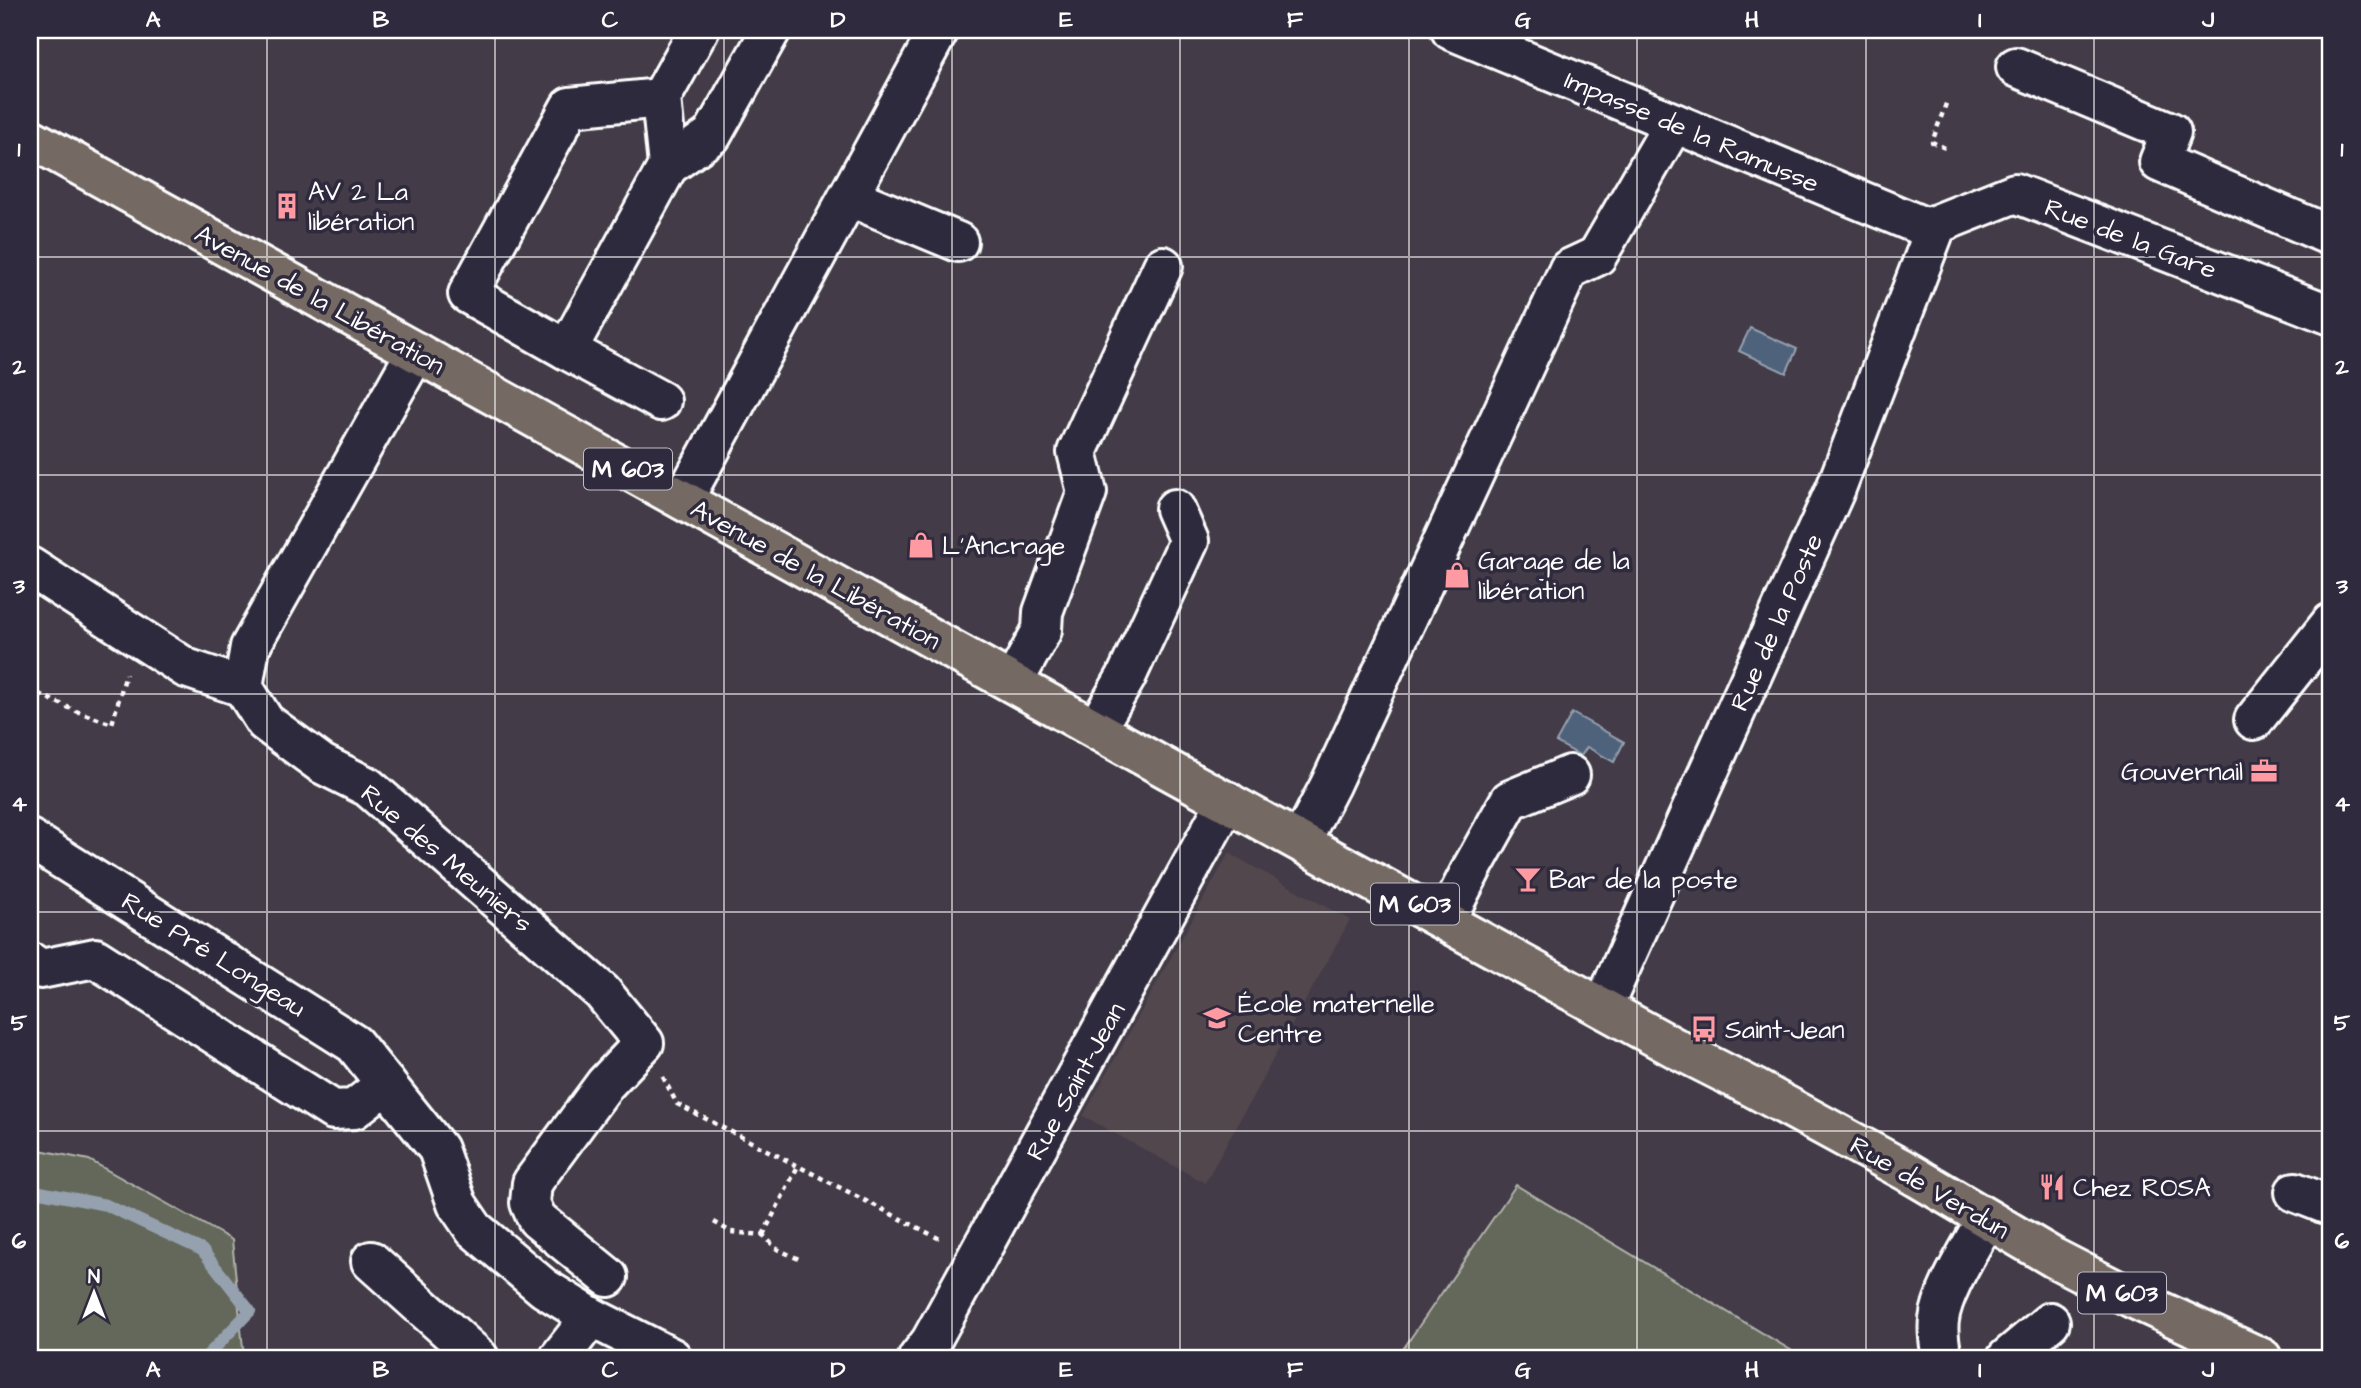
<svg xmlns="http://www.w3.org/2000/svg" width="2361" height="1388" viewBox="0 0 2361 1388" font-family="'Architects Daughter',sans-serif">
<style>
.built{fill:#51474e}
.green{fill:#64685a;stroke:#b2b4ac;stroke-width:2}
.water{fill:#50627b;stroke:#96a1b0;stroke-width:2}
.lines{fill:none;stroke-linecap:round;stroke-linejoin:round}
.stream{stroke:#96a1b0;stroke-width:12}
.minor-casing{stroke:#fff;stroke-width:44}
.major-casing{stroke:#fff;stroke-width:44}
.path{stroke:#fff;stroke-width:4.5;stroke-dasharray:5 5;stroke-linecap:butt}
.minor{stroke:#2f2a3d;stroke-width:38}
.major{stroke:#756964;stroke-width:38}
.grid{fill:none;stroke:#fff;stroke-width:2;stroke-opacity:0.55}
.labels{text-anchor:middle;stroke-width:7;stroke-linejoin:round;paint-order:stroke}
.shield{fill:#2f2a3d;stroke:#c1bfc5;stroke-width:2}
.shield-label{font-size:24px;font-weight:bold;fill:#fff}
.street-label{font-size:26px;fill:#fff;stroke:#2f2a3d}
.poi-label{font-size:26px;fill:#fff;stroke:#2f2a3d;text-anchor:start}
.neatline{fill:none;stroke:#fff;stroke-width:2.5}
.grid-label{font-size:23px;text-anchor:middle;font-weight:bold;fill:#fff}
</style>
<rect width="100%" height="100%" fill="#433b47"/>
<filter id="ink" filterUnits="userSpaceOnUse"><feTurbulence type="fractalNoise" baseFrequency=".0143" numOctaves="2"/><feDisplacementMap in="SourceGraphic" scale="14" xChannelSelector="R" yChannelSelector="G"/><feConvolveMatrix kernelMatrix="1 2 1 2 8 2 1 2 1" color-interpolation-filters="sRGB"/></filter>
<g filter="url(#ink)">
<path class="built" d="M1229 853 1350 920 1205 1183 1083 1116Z"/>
<g class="green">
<path d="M30 1148 89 1160 232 1240 244 1358H30Z"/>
<path d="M1516 1185 1804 1358H1397Z"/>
</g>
<g class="water">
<path d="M1750 328 1797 349 1786 373 1739 351Z"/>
<path d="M1572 713 1624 742 1614 762 1587 747 1581 756 1556 742Z"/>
</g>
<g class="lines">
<path class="stream" d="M30 1190 106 1205 202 1250 250 1311 207 1356 209 1358"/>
<g class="minor-casing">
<g id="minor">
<path d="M1451 30 1934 231"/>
<path d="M2016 67 2171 132 2159 162 2331 236"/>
<path d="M668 166 712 135 771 30"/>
<path d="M850 197 958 242"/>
<path d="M567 350 468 294 570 107 661 98"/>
<path d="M416 352 250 647 243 687 265 722 322 764 368 787 602 992 644 1043 605 1084 532 1183 530 1203 537 1219 608 1277"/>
<path d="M661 401 567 350 668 166 661 98 699 30"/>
<path d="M683 500 939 30"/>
<path d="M30 567 186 668 243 687"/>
<path d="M1013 683 1042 630 1043 612 1087 492 1077 452 1163 266"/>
<path d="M2254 720 2331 623"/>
<path d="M1096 729 1126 677 1189 541 1175 509"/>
<path d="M30 839 354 1044 438 1149 457 1204 474 1229 544 1288 591 1317 672 1358"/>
<path d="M1301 841 1330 785 1569 269 1597 256 1674 123"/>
<path d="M1445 921 1472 868 1510 800 1570 775"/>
<path d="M30 962 41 969 95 958 333 1110 354 1109 386 1084"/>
<path d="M1603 1007 1836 488 1937 224 2015 193 2331 315"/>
<path d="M2295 1192 2331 1206"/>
<path d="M371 1261 479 1358"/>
<path d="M559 1358 591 1317"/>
<path d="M918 1358 931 1341 1227 801"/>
<path d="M1942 1358C1940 1345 1937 1333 1939 1320 1942 1291 1972 1246 1986 1219"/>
<path d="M2007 1358 2050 1322"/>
</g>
</g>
<g class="major-casing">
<path id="major" d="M30 138 1167 769 1679 1050 1754 1088 1908 1172 2054 1258 2132 1298 2262 1358"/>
</g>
<g class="path">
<path d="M1945 148 1932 142 1947 101"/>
<path d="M30 690 76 711 112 724 126 674"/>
<path d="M663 1077 677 1104 942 1240"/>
<path d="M714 1222 731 1232 763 1235 777 1249 801 1260"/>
<path d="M763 1235 798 1166"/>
</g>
<use href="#minor" class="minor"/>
<use href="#major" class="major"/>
</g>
</g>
<path class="grid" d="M267 30V1358M495 30V1358M724 30V1358M952 30V1358M1180 30V1358M1409 30V1358M1637 30V1358M1866 30V1358M2094 30V1358M30 257H2331M30 475H2331M30 694H2331M30 912H2331M30 1131H2331"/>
<defs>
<g id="building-bare" transform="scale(2.1)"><path d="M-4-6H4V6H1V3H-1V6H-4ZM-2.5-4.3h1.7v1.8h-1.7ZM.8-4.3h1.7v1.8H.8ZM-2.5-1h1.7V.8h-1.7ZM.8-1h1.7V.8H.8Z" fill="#ff9aa2" stroke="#2f2a3d" stroke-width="2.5" paint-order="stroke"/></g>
<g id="shop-bare" transform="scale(2.1)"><path d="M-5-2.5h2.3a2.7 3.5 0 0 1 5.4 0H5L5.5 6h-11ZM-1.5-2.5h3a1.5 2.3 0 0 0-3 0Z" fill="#ff9aa2" stroke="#2f2a3d" stroke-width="2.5" paint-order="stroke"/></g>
<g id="office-bare" transform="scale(2.1)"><path d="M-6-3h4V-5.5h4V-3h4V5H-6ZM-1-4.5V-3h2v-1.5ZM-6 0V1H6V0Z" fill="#ff9aa2" stroke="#2f2a3d" stroke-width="2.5" paint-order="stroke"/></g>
<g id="bar-bare" transform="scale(2.1)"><path d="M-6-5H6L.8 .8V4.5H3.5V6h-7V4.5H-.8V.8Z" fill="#ff9aa2" stroke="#2f2a3d" stroke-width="2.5" paint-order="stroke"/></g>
<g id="school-bare" transform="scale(2.1)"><path d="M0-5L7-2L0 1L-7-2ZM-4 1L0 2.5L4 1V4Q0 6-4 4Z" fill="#ff9aa2" stroke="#2f2a3d" stroke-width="2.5" paint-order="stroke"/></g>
<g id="bus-bare" transform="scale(2.1)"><path d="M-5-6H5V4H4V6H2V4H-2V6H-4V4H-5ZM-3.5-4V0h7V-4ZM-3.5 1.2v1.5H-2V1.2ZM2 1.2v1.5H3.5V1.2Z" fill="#ff9aa2" stroke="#2f2a3d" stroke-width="2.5" paint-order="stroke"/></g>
<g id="restaurant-bare" transform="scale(2.1)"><path d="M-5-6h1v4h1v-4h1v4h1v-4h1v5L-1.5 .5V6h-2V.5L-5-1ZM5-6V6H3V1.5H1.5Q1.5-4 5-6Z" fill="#ff9aa2" stroke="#2f2a3d" stroke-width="2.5" paint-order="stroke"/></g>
</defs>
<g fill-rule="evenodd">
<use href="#building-bare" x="287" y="206"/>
<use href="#shop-bare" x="921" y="545"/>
<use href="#shop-bare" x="1457" y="575"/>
<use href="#office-bare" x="2264" y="771"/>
<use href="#bar-bare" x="1528" y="879"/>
<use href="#school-bare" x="1217" y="1018"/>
<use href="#bus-bare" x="1704" y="1029"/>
<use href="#restaurant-bare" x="2052" y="1187"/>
</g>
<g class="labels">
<g class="shield">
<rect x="584" y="448.5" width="88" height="41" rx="5"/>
<rect x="1371" y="883.5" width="88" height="41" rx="5"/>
<rect x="2078" y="1272.5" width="88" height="41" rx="5"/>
</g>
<g class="shield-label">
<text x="628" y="477">M 603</text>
<text x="1415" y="912">M 603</text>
<text x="2122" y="1301">M 603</text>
</g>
<g class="street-label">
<text transform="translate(1692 131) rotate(23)" y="9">Impasse de la Ramusse</text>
<text transform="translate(2131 238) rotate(21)" y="9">Rue de la Gare</text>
<text transform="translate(320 299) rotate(29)" y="9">Avenue de la Libération</text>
<text transform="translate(816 574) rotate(29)" y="9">Avenue de la Libération</text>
<text transform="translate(1776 622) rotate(-66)" y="9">Rue de la Poste</text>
<text transform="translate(447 858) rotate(40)" y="9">Rue des Meuniers</text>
<text transform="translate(214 954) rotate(32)" y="9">Rue Pré Longeau</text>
<text transform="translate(1075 1081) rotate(-61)" y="9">Rue Saint-Jean</text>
<text transform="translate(1930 1187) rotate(30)" y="9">Rue de Verdun</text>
</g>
<g class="poi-label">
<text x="308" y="200">AV 2 La<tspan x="308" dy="30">libération</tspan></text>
<text x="942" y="554">L'Ancrage</text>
<text x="1478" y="569">Garage de la<tspan x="1478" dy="30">libération</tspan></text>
<text x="2243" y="780" text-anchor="end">Gouvernail</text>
<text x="1549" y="888">Bar de la poste</text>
<text x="1238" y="1012">École maternelle<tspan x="1238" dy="30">Centre</tspan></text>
<text x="1725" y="1038">Saint-Jean</text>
<text x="2073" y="1196">Chez ROSA</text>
</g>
</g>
<rect width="2361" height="1388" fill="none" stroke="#2f2a3d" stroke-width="77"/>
<g transform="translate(94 1293)" stroke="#2f2a3d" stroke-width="5" paint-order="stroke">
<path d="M0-5L12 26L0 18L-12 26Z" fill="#ffffff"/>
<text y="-10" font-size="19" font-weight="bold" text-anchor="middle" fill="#ffffff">N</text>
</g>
<rect x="38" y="38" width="2284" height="1312" class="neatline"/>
<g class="grid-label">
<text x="153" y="27">A</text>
<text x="381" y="27">B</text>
<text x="610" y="27">C</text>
<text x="838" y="27">D</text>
<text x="1066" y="27">E</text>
<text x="1295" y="27">F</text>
<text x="1523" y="27">G</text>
<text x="1752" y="27">H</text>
<text x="1980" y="27">I</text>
<text x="2208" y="27">J</text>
<text x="19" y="156">1</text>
<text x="2342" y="156">1</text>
<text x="19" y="374">2</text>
<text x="2342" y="374">2</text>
<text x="19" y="593">3</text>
<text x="2342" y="593">3</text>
<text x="19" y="811">4</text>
<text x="2342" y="811">4</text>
<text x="19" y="1030">5</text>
<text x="2342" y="1030">5</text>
<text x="19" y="1248">6</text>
<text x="2342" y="1248">6</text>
<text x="153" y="1377">A</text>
<text x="381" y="1377">B</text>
<text x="610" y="1377">C</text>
<text x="838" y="1377">D</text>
<text x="1066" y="1377">E</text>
<text x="1295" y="1377">F</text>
<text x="1523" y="1377">G</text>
<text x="1752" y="1377">H</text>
<text x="1980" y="1377">I</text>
<text x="2208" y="1377">J</text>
</g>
</svg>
